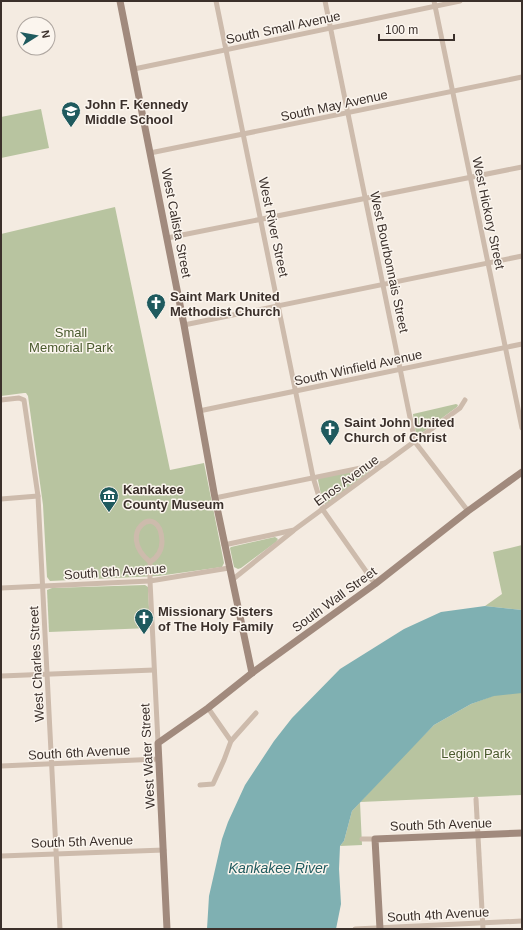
<svg xmlns="http://www.w3.org/2000/svg" width="523" height="930" viewBox="0 0 523 930" font-family="Arial,sans-serif">
<style>
.green{fill:#b8c4a0}
.water{fill:#7fb0b2}
.lines{fill:none;stroke-linecap:round;stroke-linejoin:round}
.street{stroke:#cdbbac;stroke-width:5}
.secondary{stroke:#a18a7d;stroke-width:7}
.labels{text-anchor:middle;stroke-width:3;stroke-linejoin:round;paint-order:stroke}
.street-label{font-size:13px;fill:#3b302b;stroke:#fbf5ee}
.poi-label{font-size:13px;font-weight:bold;fill:#3b302b;stroke:#fbf5ee;text-anchor:start}
.park-label{font-size:13px;fill:#4a5a2e;stroke:#fbf5ee}
.water-label{font-size:14px;font-style:italic;fill:#1f5a5e;stroke:#fbf5ee}
</style>
<rect width="100%" height="100%" fill="#f4ebe1"/>
<g class="green">
<path d="M41 109 49 148 1 158V117Z"/>
<path d="M115 207 170 470 204 463 224 563 222 567 158 576 50 581 47 577 43 505 28 396 26 393H24L1 396V234Z"/>
<path d="M456 404 458 405 457 407 419 435 416 434 413 414Z"/>
<path d="M368 469H370L369 472 326 504H323L318 480 319 478Z"/>
<path d="M275 537 278 539 276 542 241 568 238 569 234 567 230 548 231 547Z"/>
<path d="M522 545V610L485 606 502 594 493 552Z"/>
<path d="M145 585 148 587 150 628 49 632 47 590 52 588Z"/>
<path d="M522 692V795L360 802 362 845 340 846 344 841 352 811 402 757 434 725 471 704 498 694Z"/>
</g>
<path class="water" d="M485 606 522 610V693L494 696 471 704 434 725 352 811 344 841 340 846 339 869 341 904 336 929H207L209 896 222 839 228 822 245 785 274 741 292 718 340 669 404 629 441 612Z"/>
<g class="lines">
<g class="street">
<path d="M216 1 313 477 323 510 375 584"/>
<path d="M325 1 415 442 468 511"/>
<path d="M434 1 522 428"/>
<path d="M134 69 460 1"/>
<path d="M150 153 522 77"/>
<path d="M167 238 522 167"/>
<path d="M184 325 522 256"/>
<path d="M1 400 19 398 24 400 38 496 60 929"/>
<path d="M199 411 522 344"/>
<path d="M215 498 385 463"/>
<path d="M1 499 38 496"/>
<path d="M224 545 294 530 460 408 465 400"/>
<path d="M150 562C114 533 160 499 162 541 162 551 158 557 150 562V581L158 743"/>
<path d="M232 580 293 531"/>
<path d="M1 588 150 581 229 568"/>
<path d="M1 676 154 670"/>
<path d="M208 708 231 741"/>
<path d="M1 766 159 759"/>
<path d="M200 785 213 784 224 760 231 741 256 713"/>
<path d="M476 799 483 929"/>
<path d="M362 839H375"/>
<path d="M1 856 164 850"/>
<path d="M355 929 522 921"/>
</g>
<g class="secondary">
<path d="M120 1 184 325 215 498 252 673"/>
<path d="M167 929 158 743 208 708 252 673 375 584 468 511 522 472"/>
<path d="M380 929 375 839 522 833"/>
</g>
</g>
<defs>
<g id="school-pin" transform="scale(1)"><path d="M0 17L-7.5 6A9.5 9.5 0 1 1 7.5 6Z" fill="#1f5a5e" stroke="#fbf5ee"/><path d="M0-5L7-2L0 1L-7-2ZM-4 1L0 2.5L4 1V4Q0 6-4 4Z" fill="#fff"/></g>
<g id="church-pin" transform="scale(1)"><path d="M0 17L-7.5 6A9.5 9.5 0 1 1 7.5 6Z" fill="#1f5a5e" stroke="#fbf5ee"/><path d="M-1.2-6h2.4v3.5h3.3v2.4h-3.3V6h-2.4V-.1h-3.3v-2.4h3.3Z" fill="#fff"/></g>
<g id="museum-pin" transform="scale(1)"><path d="M0 17L-7.5 6A9.5 9.5 0 1 1 7.5 6Z" fill="#1f5a5e" stroke="#fbf5ee"/><path d="M0-6L6-3V-2H-6V-3ZM-5-1h2V3h-2ZM-1-1h2V3h-2ZM3-1h2V3H3ZM-6 4H6V6H-6Z" fill="#fff"/></g>
</defs>
<g fill-rule="evenodd">
<use href="#school-pin" x="71" y="111"/>
<use href="#church-pin" x="156" y="303"/>
<use href="#church-pin" x="330" y="429"/>
<use href="#museum-pin" x="109" y="496"/>
<use href="#church-pin" x="144" y="618"/>
</g>
<g class="labels">
<g class="street-label">
<text transform="translate(283 27) rotate(-12)" y="5">South Small Avenue</text>
<text transform="translate(334 105) rotate(-12)" y="5">South May Avenue</text>
<text transform="translate(489 213) rotate(78)" y="5">West Hickory Street</text>
<text transform="translate(177 223) rotate(79)" y="5">West Calista Street</text>
<text transform="translate(274 227) rotate(78)" y="5">West River Street</text>
<text transform="translate(390 262) rotate(78)" y="5">West Bourbonnais Street</text>
<text transform="translate(358 367) rotate(-12)" y="5">South Winfield Avenue</text>
<text transform="translate(346 480) rotate(-36)" y="5">Enos Avenue</text>
<text transform="translate(115 571) rotate(-4)" y="5">South 8th Avenue</text>
<text transform="translate(334 599) rotate(-36)" y="5">South Wall Street</text>
<text transform="translate(36 664) rotate(-93)" y="5">West Charles Street</text>
<text transform="translate(79 752) rotate(-3)" y="5">South 6th Avenue</text>
<text transform="translate(147 756) rotate(-93)" y="5">West Water Street</text>
<text transform="translate(441 824) rotate(-2)" y="5">South 5th Avenue</text>
<text transform="translate(82 841) rotate(-2)" y="5">South 5th Avenue</text>
<text transform="translate(438 914) rotate(-3)" y="5">South 4th Avenue</text>
</g>
<g class="poi-label">
<text x="85" y="109">John F. Kennedy<tspan x="85" dy="15">Middle School</tspan></text>
<text x="170" y="301">Saint Mark United<tspan x="170" dy="15">Methodist Church</tspan></text>
<text x="344" y="427">Saint John United<tspan x="344" dy="15">Church of Christ</tspan></text>
<text x="123" y="494">Kankakee<tspan x="123" dy="15">County Museum</tspan></text>
<text x="158" y="616">Missionary Sisters<tspan x="158" dy="15">of The Holy Family</tspan></text>
</g>
<g class="park-label">
<text x="71" y="337">Small<tspan x="71" dy="15">Memorial Park</tspan></text>
<text x="476" y="758">Legion Park</text>
</g>
<g class="water-label">
<text x="278" y="873">Kankakee River</text>
</g>
</g>
<rect width="523" height="930" fill="none" stroke="#3b302b" stroke-width="4"/>
<g transform="translate(36 36) rotate(79)"><circle r="19" fill="#fbf5ee" stroke="#aea6a0"/>
<path d="M0-3L7 15L0 10L-7 15Z" fill="#1f5a5e"/>
<text y="-6" font-size="11" font-weight="bold" text-anchor="middle" fill="#3b302b">N</text>
</g>
<path d="M379 34v6h75v-6" fill="none" stroke="#3b302b" stroke-width="2"/>
<text x="385" y="34" font-size="12" fill="#3b302b" stroke="#fbf5ee" stroke-width="3" paint-order="stroke">100 m</text>
</svg>
